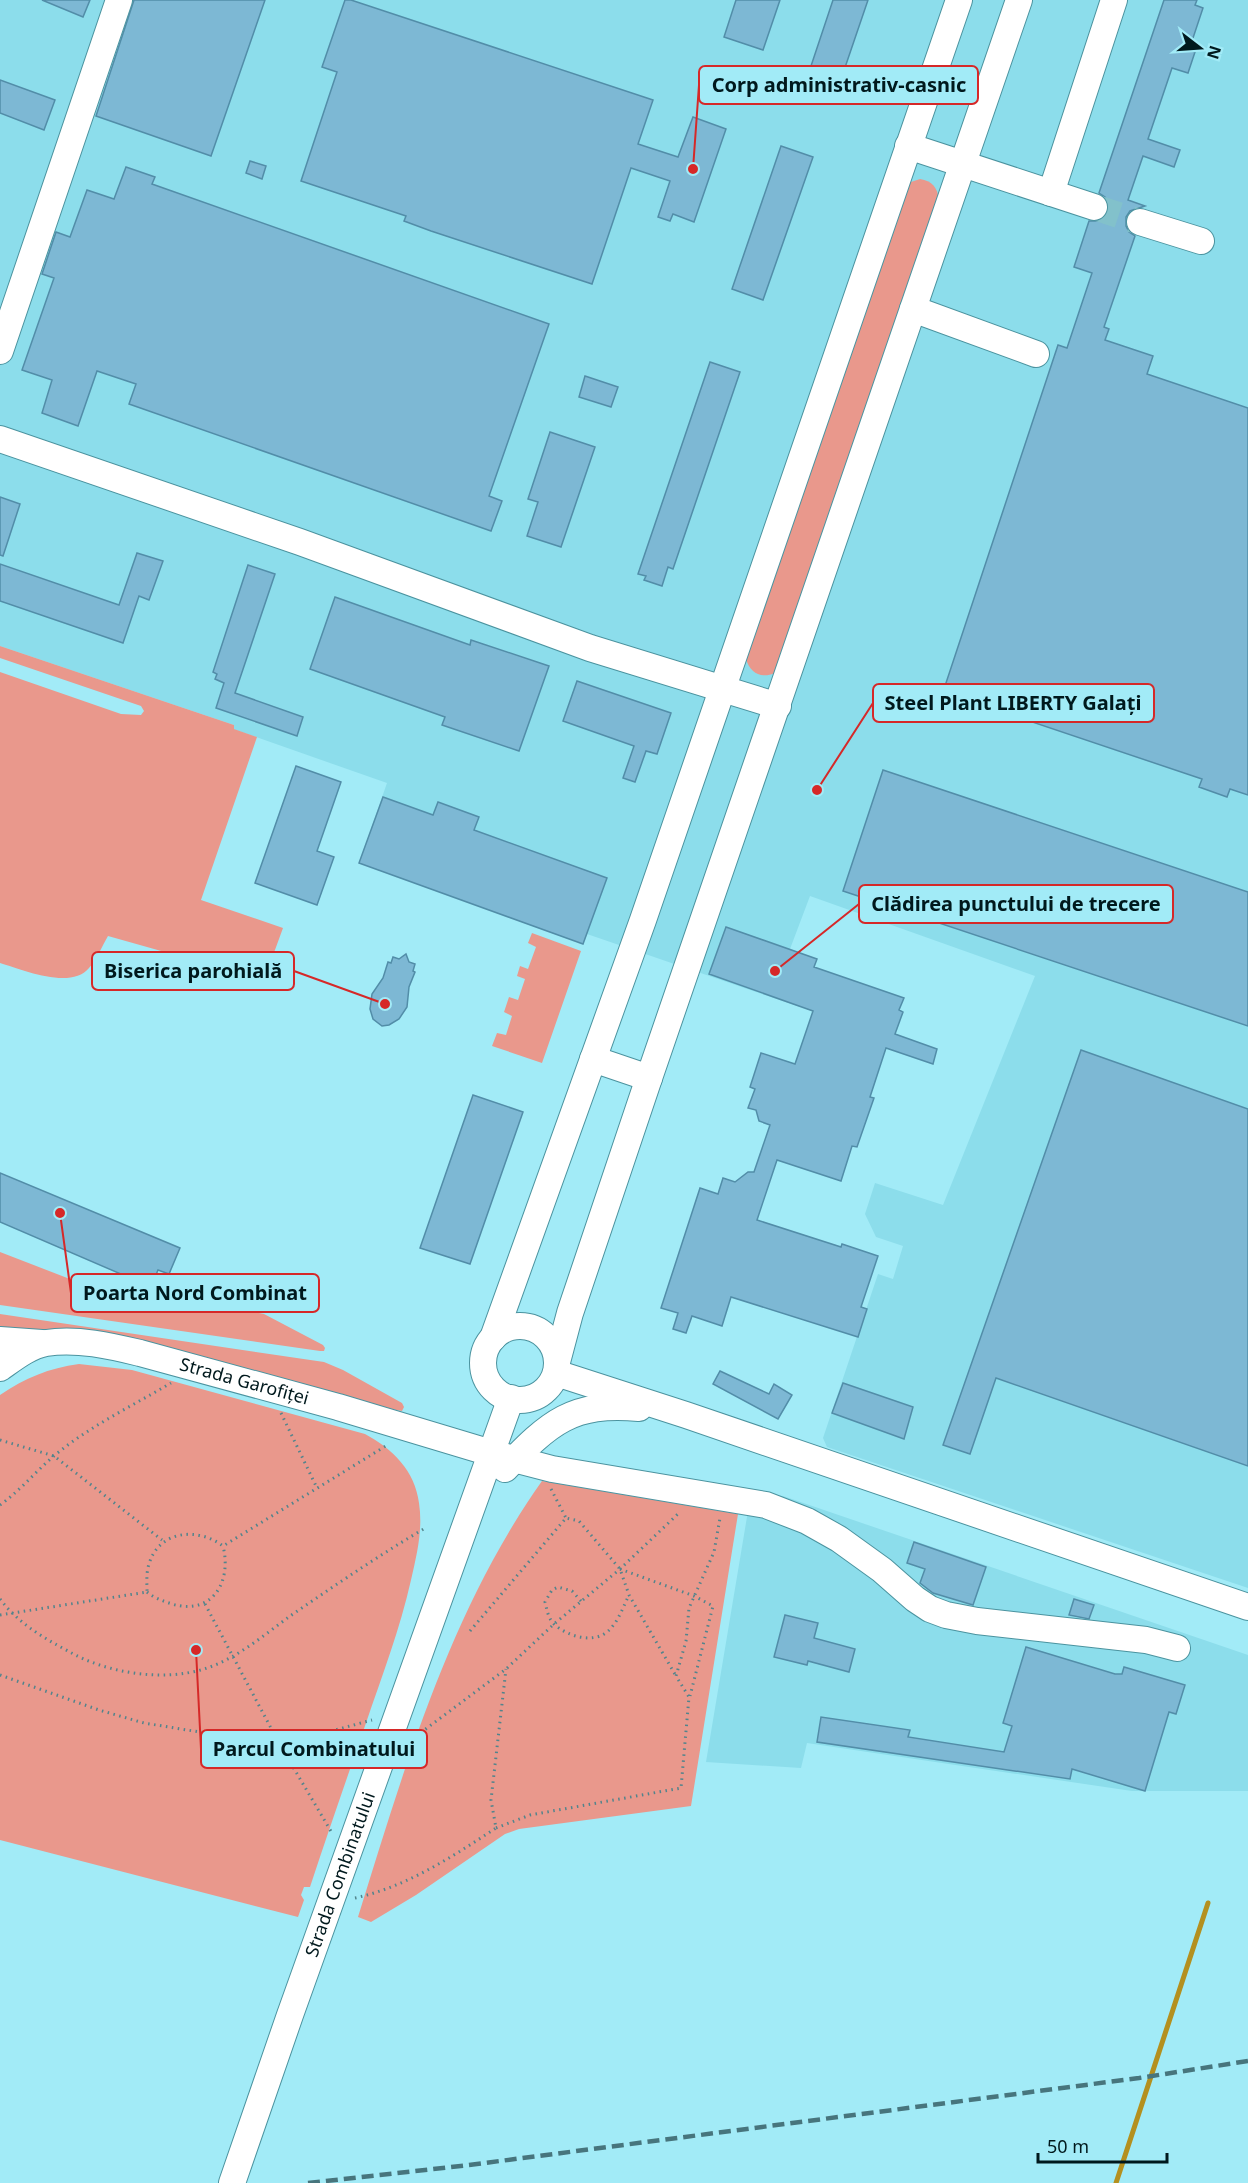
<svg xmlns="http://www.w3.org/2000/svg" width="1248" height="2183" viewBox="0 0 1248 2183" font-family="'Noto Sans',sans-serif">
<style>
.built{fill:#8cddeb}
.green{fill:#e9988c}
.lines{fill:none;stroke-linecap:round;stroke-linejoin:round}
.stream{stroke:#b4901f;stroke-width:5}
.building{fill:#7db8d4;stroke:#528da8;stroke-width:1.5}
.minor-tunnel{stroke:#82c1cb;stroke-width:26;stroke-dasharray:26 13;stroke-linecap:butt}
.minor-casing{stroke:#4b939f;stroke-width:28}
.path{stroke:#52848c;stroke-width:3;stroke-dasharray:1.5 4.5;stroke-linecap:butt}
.minor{stroke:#fff;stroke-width:26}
.rail{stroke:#47757d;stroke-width:4.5;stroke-dasharray:12 6;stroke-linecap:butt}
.labels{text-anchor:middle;stroke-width:4.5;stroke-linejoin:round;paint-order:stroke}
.street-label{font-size:18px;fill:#00191d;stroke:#a2ebf7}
.leader{fill:none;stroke:#d62828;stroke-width:2}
.callout-dot{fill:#d62828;stroke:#a2ebf7;stroke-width:2}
.callout{fill:#a2ebf7;stroke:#d62828;stroke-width:2}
.callout-label{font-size:20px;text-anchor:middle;font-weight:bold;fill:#00191d}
</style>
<rect width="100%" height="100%" fill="#a2ebf7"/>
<g class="built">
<path d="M0 0H1248V1588L827 1447 823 1438 878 1274 893 1279 903 1246 876 1237 865 1214 875 1183 943 1205 1035 976 810 896 790 949 817 959 800 1007 587 934 583 944 359 863 387 783 233 729 234 725 0 646Z"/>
<path d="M751 1493 783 1496 1248 1655V1791H1132L807 1743 801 1768 706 1762Z"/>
</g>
<g class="green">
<path d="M920 179C932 181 937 187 939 199L775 673C761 679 750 673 746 659L908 183Z"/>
<path d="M0 646 234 725V729L257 737 201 900 283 928 264 980 108 936C102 946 97 959 89 968 71 990 23 970 0 963V672L121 714 141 715 144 711 141 706 0 658Z"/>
<path d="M532 933 581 951 542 1063 492 1046 497 1033 506 1035 512 1016 504 1012 509 997 518 1000 525 979 517 976 520 966 528 969 536 947 528 943Z"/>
<path d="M0 1252 119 1298 142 1302 234 1308 264 1314 323 1345 325 1348 324 1351H320L0 1305Z"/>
<path d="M0 1314 324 1362 343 1370 402 1403 404 1407 402 1411 396 1410 159 1348 0 1328Z"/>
<path d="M79 1364 132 1370 365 1434C393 1449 415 1471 419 1503 423 1529 417 1554 411 1580 400 1629 382 1676 366 1723 347 1778 328 1832 310 1887H304L301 1895 304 1900 298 1917 0 1840V1395C25 1378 49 1368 79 1364Z"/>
<path d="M542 1481 738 1514 691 1806 519 1829 505 1834 416 1895 371 1922 358 1917C405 1766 450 1611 542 1481Z"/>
</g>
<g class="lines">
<path class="stream" d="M1116 2183 1208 1903"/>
</g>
<g class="building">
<path d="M42 0H90L83 17Z"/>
<path d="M134 0H265L211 156 96 116Z"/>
<path d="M345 0H351L653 100 638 144 678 157 693 117 726 129 694 222 673 214 670 221 658 217 670 181 631 168 592 284 431 231 404 221 406 216 301 181 337 72 322 67Z"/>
<path d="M736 0H780L763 50 724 37Z"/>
<path d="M833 0H868L838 88 832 86 827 102 802 93Z"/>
<path d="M1164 0H1197L1195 5 1203 8 1189 50 1195 52 1188 73 1172 68 1148 139 1180 150 1174 167 1143 156 1128 200 1145 206 1130 211 1126 217V226L1129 232 1135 236 1104 327 1109 329 1105 340 1153 356 1147 374 1248 408V795L1230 789 1227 797 1199 787 1202 779 943 692 1058 345 1067 348 1092 273 1074 267 1089 221H1098L1104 219 1108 212V203L1105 197 1099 193Z"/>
<path d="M0 80 55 100 44 130 0 113Z"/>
<path d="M781 146 813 157 763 300 732 289Z"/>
<path d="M250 161 266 166 262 179 246 173Z"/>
<path d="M126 167 155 177 152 184 549 324 489 496 502 501 491 531 129 404 136 384 97 371 78 426 42 413 52 380 22 370 54 278 42 274 56 232 70 237 87 190 114 199Z"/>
<path d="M710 362 740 372 673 569 668 567 662 586 644 580 646 576 638 574Z"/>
<path d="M585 376 618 387 611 407 579 397Z"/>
<path d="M550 432 595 447 561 547 527 536 538 502 528 499Z"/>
<path d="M0 497 20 504 3 556 0 555Z"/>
<path d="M137 553 163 561 149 600 139 596 123 643 0 601V564L119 605Z"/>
<path d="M248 565 275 574 235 693 303 717 297 736 216 708 224 683 215 679 217 674 213 672Z"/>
<path d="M335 597 470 645 471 640 549 666 519 751 442 725 445 717 310 669Z"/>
<path d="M577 681 671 713 657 754 646 751 635 782 623 778 634 746 563 721Z"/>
<path d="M296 766 341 782 317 851 334 857 317 905 255 883Z"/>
<path d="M883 770 1248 892V1026L843 891Z"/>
<path d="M383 797 433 815 438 802 479 817 474 830 607 878 583 944 359 863Z"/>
<path d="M726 927 817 959 814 967 904 998 899 1010 903 1012 895 1034 937 1049 933 1064 886 1048 870 1097 874 1098 857 1147 852 1146 841 1181 777 1160 757 1220 841 1247 842 1244 878 1256 861 1307 867 1309 858 1337 731 1297 722 1326 692 1316 686 1333 673 1329 678 1313 661 1308 700 1188 718 1194 723 1178 735 1182 748 1172H754L770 1125 759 1121 756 1110 748 1108 755 1089 750 1087 761 1053 795 1064 813 1011 709 974Z"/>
<path d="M406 954 409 962 415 964 413 971 415 972 409 987 407 1007 399 1019 389 1025 382 1026 373 1019 370 1009 372 994 383 978 388 962 391 963 393 957 399 959Z"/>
<path d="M1081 1050 1248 1109V1466L996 1378 970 1454 943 1445Z"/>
<path d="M473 1095 523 1112 470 1264 420 1248Z"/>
<path d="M0 1173 180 1248 169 1274 158 1270 151 1287 0 1222Z"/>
<path d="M720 1371 769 1394 774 1384 792 1395 778 1419 713 1384Z"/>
<path d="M843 1383 913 1407 904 1439 832 1413Z"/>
<path d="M914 1542 986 1567 973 1605 933 1593 920 1583 925 1569 907 1563Z"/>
<path d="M1074 1599 1094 1605 1089 1619 1069 1615Z"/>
<path d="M785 1615 818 1623 814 1638 855 1649 849 1672 808 1661 807 1665 774 1657Z"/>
<path d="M1026 1647 1115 1674H1122L1124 1667 1185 1685 1176 1714 1169 1712 1145 1791 1072 1769 1070 1779 817 1742 821 1717 910 1730 908 1737 1004 1752 1012 1726 1003 1723Z"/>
</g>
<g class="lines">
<path class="minor-tunnel" d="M1094 207 1140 222"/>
<g class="minor-casing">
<g id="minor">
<path d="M908 146 1094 207"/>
<path d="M1051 193 1114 0"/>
<path d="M1140 222 1201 241"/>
<path d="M913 309 1036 354"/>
<path d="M0 351 119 0"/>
<path d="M0 439 300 542 590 648 778 706"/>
<path d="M593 1059 649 1078"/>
<circle cx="520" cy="1363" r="37"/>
<path d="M493 1338 643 920 959 0"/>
<path d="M0 1340 42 1343"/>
<path d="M557 1362 570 1313 649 1078 1019 0"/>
<path id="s1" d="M0 1368C13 1359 29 1346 46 1343 77 1338 111 1346 140 1353L338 1407 491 1453 552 1469 766 1505 807 1521 839 1539 882 1570 915 1599 930 1609 946 1615 977 1621 1146 1640 1177 1648"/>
<path d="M556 1373 686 1415 1248 1607"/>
<path d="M505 1469C550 1422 572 1402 639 1408"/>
<path id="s2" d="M232 2183 290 2015 511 1398"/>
</g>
</g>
<g class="path">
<path d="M281 1413 317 1488"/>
<path d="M0 1440 54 1456 162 1540"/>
<path d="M551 1489 566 1518"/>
<path d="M0 1505C21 1490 36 1471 55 1455 90 1426 132 1406 171 1383"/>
<path d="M620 1569 694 1596 713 1606 690 1696"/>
<path d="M147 1592C154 1598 163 1601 172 1604 213 1616 232 1581 223 1546"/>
<path d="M0 1599C18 1623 42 1637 68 1651 106 1673 162 1682 204 1669 237 1659 265 1634 293 1614 337 1584 381 1554 427 1527"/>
<path d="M581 1601 572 1591 558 1587 552 1590 545 1602C547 1610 548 1618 554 1624 567 1636 592 1644 607 1632 618 1623 623 1607 629 1595"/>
<path d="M205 1604 280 1745 332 1833"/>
<path d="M0 1615 147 1592C147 1583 146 1573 149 1564 159 1530 198 1527 223 1546L389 1444"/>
<path d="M470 1631 566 1518 579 1521 620 1569 629 1595 676 1676"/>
<path d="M0 1675 99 1710 144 1723 280 1745 372 1720"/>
<path d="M411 1740 506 1669 554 1624 620 1569 680 1512"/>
<path d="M496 1828 530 1815 681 1788 689 1697 676 1676 686 1641 689 1608 714 1552 720 1518"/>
<path d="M355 1898C406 1887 452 1857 496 1828L491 1800 506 1669"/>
</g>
<use href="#minor" class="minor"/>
<path class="rail" d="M308 2183 469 2165 1139 2078 1248 2061"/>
</g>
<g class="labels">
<g class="street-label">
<text dy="6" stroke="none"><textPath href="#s1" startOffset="256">Strada Garofiței</textPath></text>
<text dy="6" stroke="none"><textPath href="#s2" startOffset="327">Strada Combinatului</textPath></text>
</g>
</g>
<path class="leader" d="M693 169L699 85M817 790L873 703M775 971L859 904M385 1004L294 971M60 1213L71 1293M196 1650L201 1749"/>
<g class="callout-dot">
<circle cx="693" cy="169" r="6"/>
<circle cx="817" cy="790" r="6"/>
<circle cx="775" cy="971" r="6"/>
<circle cx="385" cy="1004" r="6"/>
<circle cx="60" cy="1213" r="6"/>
<circle cx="196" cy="1650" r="6"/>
</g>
<g class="callout">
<rect x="699" y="66" width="279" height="38" rx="6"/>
<rect x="873" y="684" width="281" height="38" rx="6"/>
<rect x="859" y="885" width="314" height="38" rx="6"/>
<rect x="92" y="952" width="202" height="38" rx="6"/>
<rect x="71" y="1274" width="248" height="38" rx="6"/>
<rect x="201" y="1730" width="226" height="38" rx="6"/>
</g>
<g class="callout-label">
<text x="839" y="92">Corp administrativ-casnic</text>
<text x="1013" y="710">Steel Plant LIBERTY Galați</text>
<text x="1016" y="911">Clădirea punctului de trecere</text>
<text x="193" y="978">Biserica parohială</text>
<text x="195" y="1300">Poarta Nord Combinat</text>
<text x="314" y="1756">Parcul Combinatului</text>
</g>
<g transform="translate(1200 48) rotate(107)" stroke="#a2ebf7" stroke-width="4.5" paint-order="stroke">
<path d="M0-4.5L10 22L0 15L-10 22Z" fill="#00191d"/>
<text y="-9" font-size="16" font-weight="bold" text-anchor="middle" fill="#00191d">N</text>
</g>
<path d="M1038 2153v9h129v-9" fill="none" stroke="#00191d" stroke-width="3"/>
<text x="1047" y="2153" font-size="18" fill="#00191d" stroke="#a2ebf7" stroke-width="4.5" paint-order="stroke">50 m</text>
</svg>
